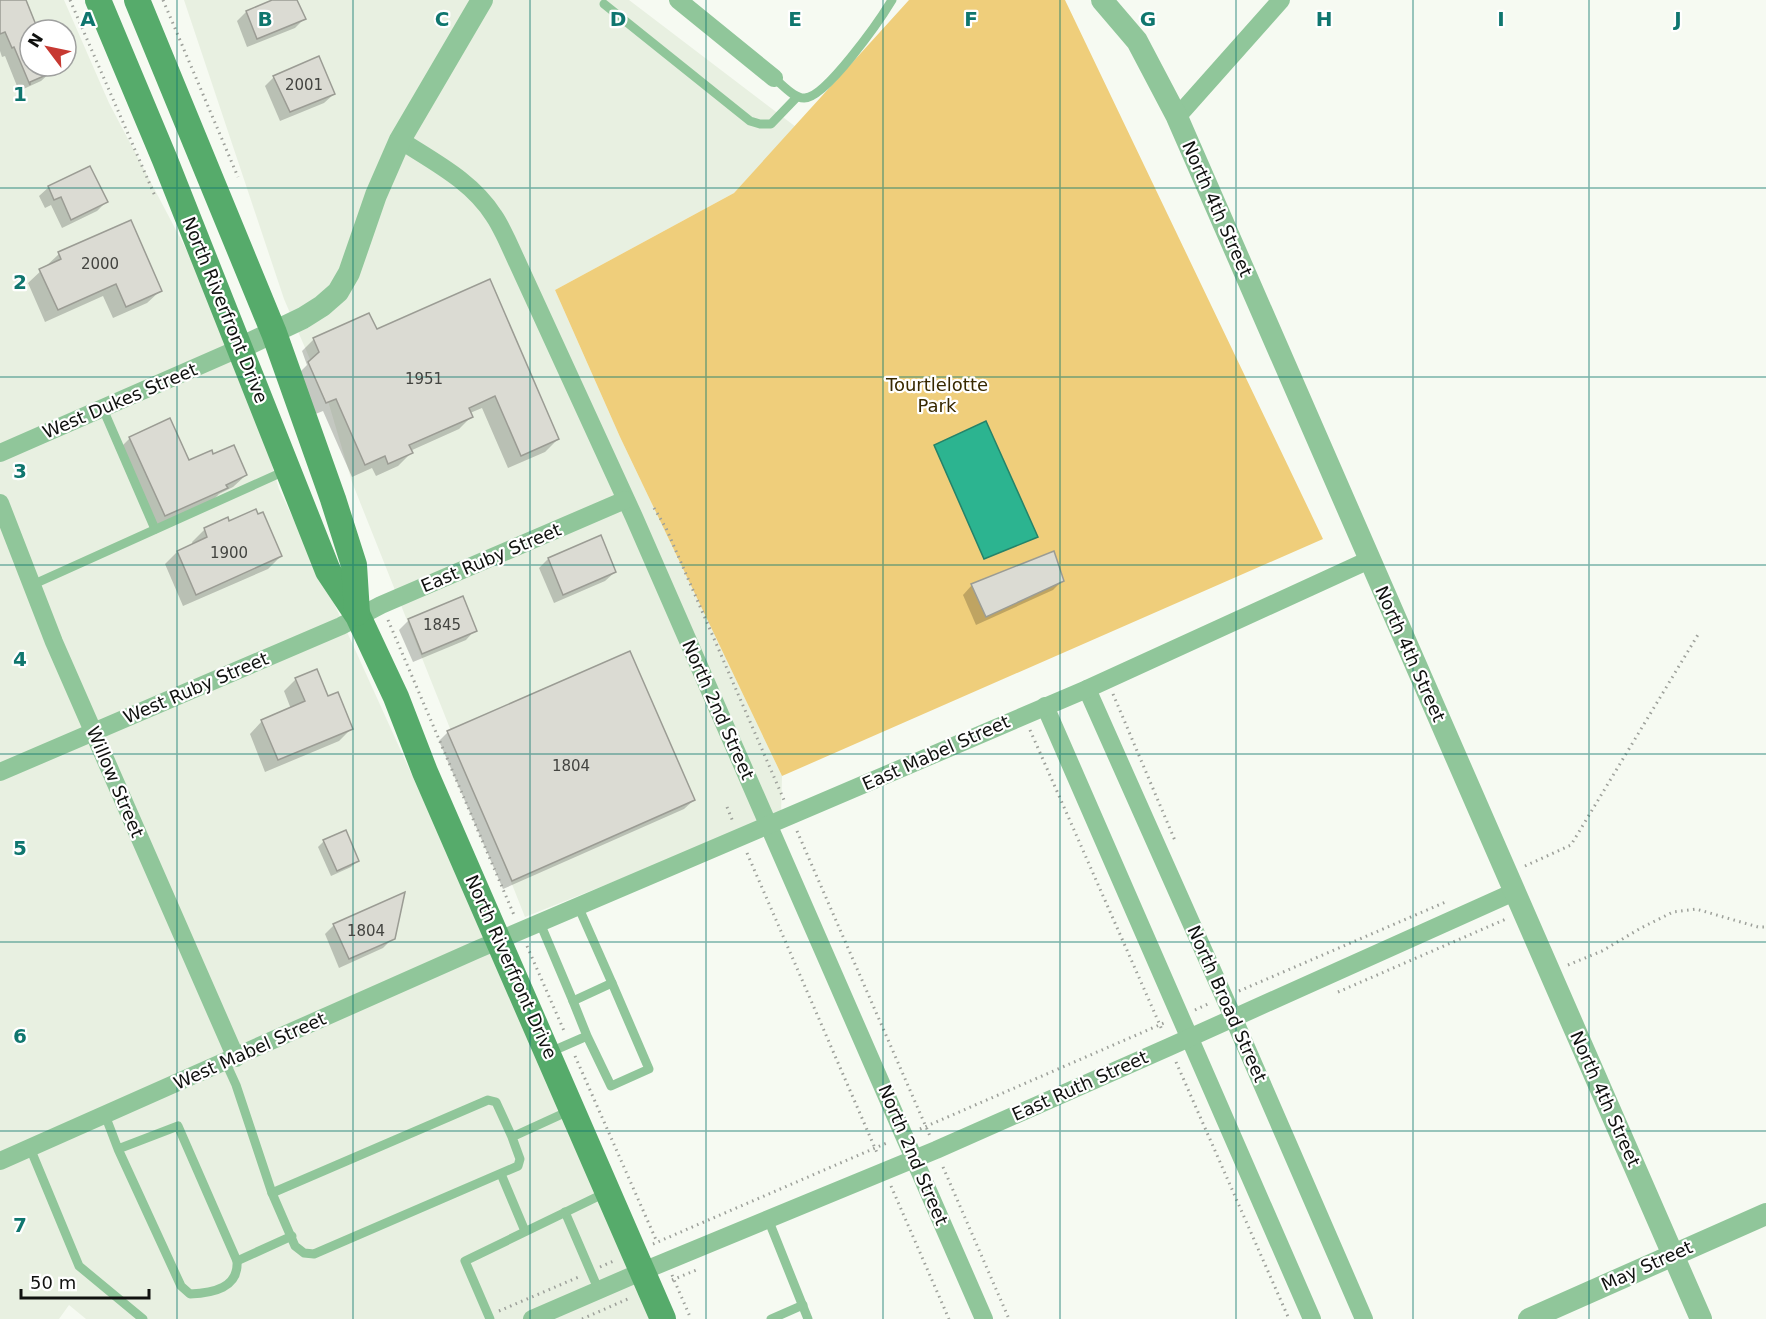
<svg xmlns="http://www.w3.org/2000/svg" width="1766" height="1319" viewBox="0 0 1766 1319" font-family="'DejaVu Sans',sans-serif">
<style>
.built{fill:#e8f0e1;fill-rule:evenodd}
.green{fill:#efce7b}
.water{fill:#2cb490;stroke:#248369;stroke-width:1.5}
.shadow{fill:#0003}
.building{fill:#dbdbd3;stroke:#9b9c94;stroke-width:1.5}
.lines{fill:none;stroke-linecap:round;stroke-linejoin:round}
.path{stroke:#9da09a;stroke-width:3;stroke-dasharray:1.5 4.5;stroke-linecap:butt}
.service{stroke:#90c69a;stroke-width:9}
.minor{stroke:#90c69a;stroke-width:18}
.tertiary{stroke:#90c69a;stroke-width:22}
.secondary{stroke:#56ab6b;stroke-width:26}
.grid{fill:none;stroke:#0f766e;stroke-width:1.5;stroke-opacity:0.55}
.labels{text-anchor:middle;stroke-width:4.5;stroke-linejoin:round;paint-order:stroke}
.number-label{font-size:15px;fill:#434440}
.street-label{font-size:18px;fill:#10110f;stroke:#fff}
.park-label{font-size:18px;fill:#382900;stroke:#fff}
.grid-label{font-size:20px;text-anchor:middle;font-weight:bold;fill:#0f766e;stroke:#fff;stroke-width:4.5;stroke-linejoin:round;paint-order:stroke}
</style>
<rect width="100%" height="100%" fill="#f6faf2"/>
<g class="built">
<path d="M0 0H64L109 103 235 342 279 489 338 612 542 1062 654 1319H86L69 1305 59 1319H0ZM30 30H66V66H30Z"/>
<path d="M184 0H629L796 127 734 193 555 290 620 437 782 776 781 815 525 917 352 482 328 401 284 299Z"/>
</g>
<path class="green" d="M909 0H1065L1323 539 782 776 620 437 555 290 734 193Z"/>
<path class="water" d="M986 421 1038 537 984 559 934 445Z"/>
<g class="shadow">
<path d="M0 0H24L37 30H30V66H48L51 72 41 81 19 91 5 56 2 57 0 51Z"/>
<path d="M276 0H295L304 19 295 28 247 47 237 21 246 12Z"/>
<path d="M274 77 334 94 324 103 280 121 265 86Z"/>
<path d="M49 187 106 202 97 211 62 228 51 205 45 208 39 196Z"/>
<path d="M59 254 160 291 147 303 113 318 103 296 45 322 28 283Z"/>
<path d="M489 281 558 439 545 452 508 468 482 408 470 413 471 417 459 429 410 451 411 453 398 466 376 476 372 468 352 477 323 411 313 415 296 376 307 365 302 351 314 339 376 331Z"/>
<path d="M130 438 188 462 212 456 246 475 233 487 219 494 213 500 152 528 118 450Z"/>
<path d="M228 523 281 556 268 569 183 606 165 564 177 552 193 545 192 542 205 529Z"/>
<path d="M548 559 615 572 605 581 554 603 539 568Z"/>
<path d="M1063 580 1053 590 976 625 963 595 972 585Z"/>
<path d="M462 598 475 630 466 640 413 662 399 630 408 621Z"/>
<path d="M296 679 328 698 351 729 339 741 265 772 250 734 262 721 291 709 284 691Z"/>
<path d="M448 732 694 800 684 809 503 889 439 741Z"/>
<path d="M324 841 357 861 351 867 331 876 318 847Z"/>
<path d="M334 925 393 938 383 948 339 968 325 934Z"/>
</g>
<g class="building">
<path d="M0 0H26L38 30H30V66H67L30 82V85L14 47 12 48 5 32 0 34Z"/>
<path d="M272 0H297L306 19 257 39 246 11Z"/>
<path d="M319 56 335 94 290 112 273 76Z"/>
<path d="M90 166 108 202 71 220 61 197 54 200 48 186Z"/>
<path d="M131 220 162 291 126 307 116 284 58 310 39 269 61 259 58 252Z"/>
<path d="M490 279 559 439 521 456 495 396 469 408 473 417 409 445 413 453 388 464 385 456 365 465 336 399 326 403 308 362 319 352 313 338 369 313 377 329Z"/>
<path d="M170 418 189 460 212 450 213 454 234 445 247 475 226 485 228 488 165 516 129 437Z"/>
<path d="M256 509 258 514 263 512 282 556 196 595 177 551 207 537 204 528 228 517 229 521Z"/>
<path d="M601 535 616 572 563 595 548 558Z"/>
<path d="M1054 551 1064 581 986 617 971 584Z"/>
<path d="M463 596 477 631 422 654 408 619Z"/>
<path d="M630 651 695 800 512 881 447 731Z"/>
<path d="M317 669 328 696 338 692 353 729 278 760 261 720 305 701 295 678Z"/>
<path d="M346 830 359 861 337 871 323 840Z"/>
<path d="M405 892 395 939 349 959 333 924Z"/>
</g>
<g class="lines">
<g class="path">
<path d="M70 0 155 196"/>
<path d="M163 0 238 177"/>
<path d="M654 508 666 528 784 800"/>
<path d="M388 620 514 915"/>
<path d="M1113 694 1176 843"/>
<path d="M1030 730 1163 1032"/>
<path d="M727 807 733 822"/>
<path d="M797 831 930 1136"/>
<path d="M747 853 878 1155"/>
<path d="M1525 866 1571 845 1699 633"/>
<path d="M527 946 565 1033"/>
<path d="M1568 965 1602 951 1641 928 1673 912 1696 909 1758 927H1766"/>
<path d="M1239 991 1448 901"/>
<path d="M1338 992 1506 919"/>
<path d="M1195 1010 1208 1004"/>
<path d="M575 1056 657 1242"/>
<path d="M1176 1062 1289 1319"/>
<path d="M920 1129 1164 1023"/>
<path d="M943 1167 1009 1319"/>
<path d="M891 1186 949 1319"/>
<path d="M653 1244 889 1142"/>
<path d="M600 1267 616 1260"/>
<path d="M672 1275 691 1319"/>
<path d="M672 1280 699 1269"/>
<path d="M499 1311 581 1276"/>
<path d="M582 1319 630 1298"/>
</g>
<g class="service">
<path d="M604 4 750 121 760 124H771L797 97"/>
<path d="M774 78C782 84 793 98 804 98 825 99 880 20 892 0"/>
<path d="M103 409 155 529"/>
<path d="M32 585 287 470"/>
<path d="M578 906 612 983"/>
<path d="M540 923 573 1001"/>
<path d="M548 1053 587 1036 573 1001 612 983 649 1069 611 1086 587 1036"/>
<path d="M226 1063 236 1085 272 1193"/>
<path d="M105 1115 118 1149 181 1286 190 1294C213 1293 239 1288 237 1261L178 1126 118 1149"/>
<path d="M512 1137 520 1159 518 1166 314 1254 304 1253 295 1246 272 1193 488 1100 496 1102 512 1137 571 1110"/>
<path d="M30 1148 79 1266 143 1319"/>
<path d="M501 1174 525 1231"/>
<path d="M565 1212 599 1291"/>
<path d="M768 1219 808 1319"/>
<path d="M237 1261 292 1236"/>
<path d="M490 1319 465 1261 605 1193"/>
<path d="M771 1319 803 1305"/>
</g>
<g class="minor">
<path d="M678 0 774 78"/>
<path d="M1177 117 1281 0"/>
<path d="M400 140C434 162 472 181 494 216 499 223 503 232 507 240L634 517 984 1319"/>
<path d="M0 453 240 348"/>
<path d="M0 503 54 642 236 1058"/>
<path d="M1087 689 1233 1017 1364 1319"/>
<path d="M1045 706 1312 1319"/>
<path d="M0 772 341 626 381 605 625 500"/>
<path d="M0 1161 476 950 1087 689 1369 560"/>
<path d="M532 1319 643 1271 936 1150 1169 1047 1514 892"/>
</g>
<g class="tertiary">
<path d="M1102 0 1137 41 1177 117 1701 1319"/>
<path d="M240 348 303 318 322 306 338 292 349 273 376 195 400 140 482 0"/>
<path d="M1529 1319 1766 1214"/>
</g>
<g class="secondary">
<path d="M98 0 165 160 328 571 358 616 396 697 425 772 663 1319"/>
<path d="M137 0 274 333 333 499 354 565 357 613"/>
</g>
</g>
<path class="grid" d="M177 0V1319M353 0V1319M530 0V1319M706 0V1319M883 0V1319M1060 0V1319M1236 0V1319M1413 0V1319M1589 0V1319M0 188H1766M0 377H1766M0 565H1766M0 754H1766M0 942H1766M0 1131H1766"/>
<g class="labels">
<g class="number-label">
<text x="304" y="90">2001</text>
<text x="100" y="269">2000</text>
<text x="424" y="384">1951</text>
<text x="229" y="558">1900</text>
<text x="442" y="630">1845</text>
<text x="571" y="771">1804</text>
<text x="366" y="936">1804</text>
</g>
<g class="street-label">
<text transform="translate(1217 209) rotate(66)" y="6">North 4th Street</text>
<text transform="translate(225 310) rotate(68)" y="6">North Riverfront Drive</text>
<text transform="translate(120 401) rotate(-23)" y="6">West Dukes Street</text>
<text transform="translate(491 558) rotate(-23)" y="6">East Ruby Street</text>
<text transform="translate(1410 654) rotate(66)" y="6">North 4th Street</text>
<text transform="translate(196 688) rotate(-23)" y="6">West Ruby Street</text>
<text transform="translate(718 710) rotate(66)" y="6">North 2nd Street</text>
<text transform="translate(936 753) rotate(-24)" y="6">East Mabel Street</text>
<text transform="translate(115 782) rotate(67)" y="6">Willow Street</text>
<text transform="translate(511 967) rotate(66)" y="6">North Riverfront Drive</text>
<text transform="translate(1227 1004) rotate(66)" y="6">North Broad Street</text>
<text transform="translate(250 1051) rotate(-24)" y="6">West Mabel Street</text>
<text transform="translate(1080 1086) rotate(-24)" y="6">East Ruth Street</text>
<text transform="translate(1605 1099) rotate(66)" y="6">North 4th Street</text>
<text transform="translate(913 1155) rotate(67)" y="6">North 2nd Street</text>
<text transform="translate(1647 1266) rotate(-24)" y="6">May Street</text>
</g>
<g class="park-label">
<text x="937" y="391">Tourtlelotte<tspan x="937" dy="21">Park</tspan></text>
</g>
</g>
<g class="grid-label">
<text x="88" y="26">A</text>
<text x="265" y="26">B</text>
<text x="442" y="26">C</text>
<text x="618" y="26">D</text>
<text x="795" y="26">E</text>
<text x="971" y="26">F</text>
<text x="1148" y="26">G</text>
<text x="1324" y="26">H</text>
<text x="1501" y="26">I</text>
<text x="1678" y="26">J</text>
<text x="20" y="101">1</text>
<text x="20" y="289">2</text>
<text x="20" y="478">3</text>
<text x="20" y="666">4</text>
<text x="20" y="855">5</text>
<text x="20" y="1043">6</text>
<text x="20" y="1232">7</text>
</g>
<g transform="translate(48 48) rotate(302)"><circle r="28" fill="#ffffff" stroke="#9fa09f" stroke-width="1.5"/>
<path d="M0-4.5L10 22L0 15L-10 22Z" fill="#c73932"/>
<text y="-9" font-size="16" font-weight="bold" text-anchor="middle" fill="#10110f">N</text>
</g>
<path d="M21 1289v9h128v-9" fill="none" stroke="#10110f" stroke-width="3"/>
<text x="30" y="1289" font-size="18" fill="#10110f" stroke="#ffffff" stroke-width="4.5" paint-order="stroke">50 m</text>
</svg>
